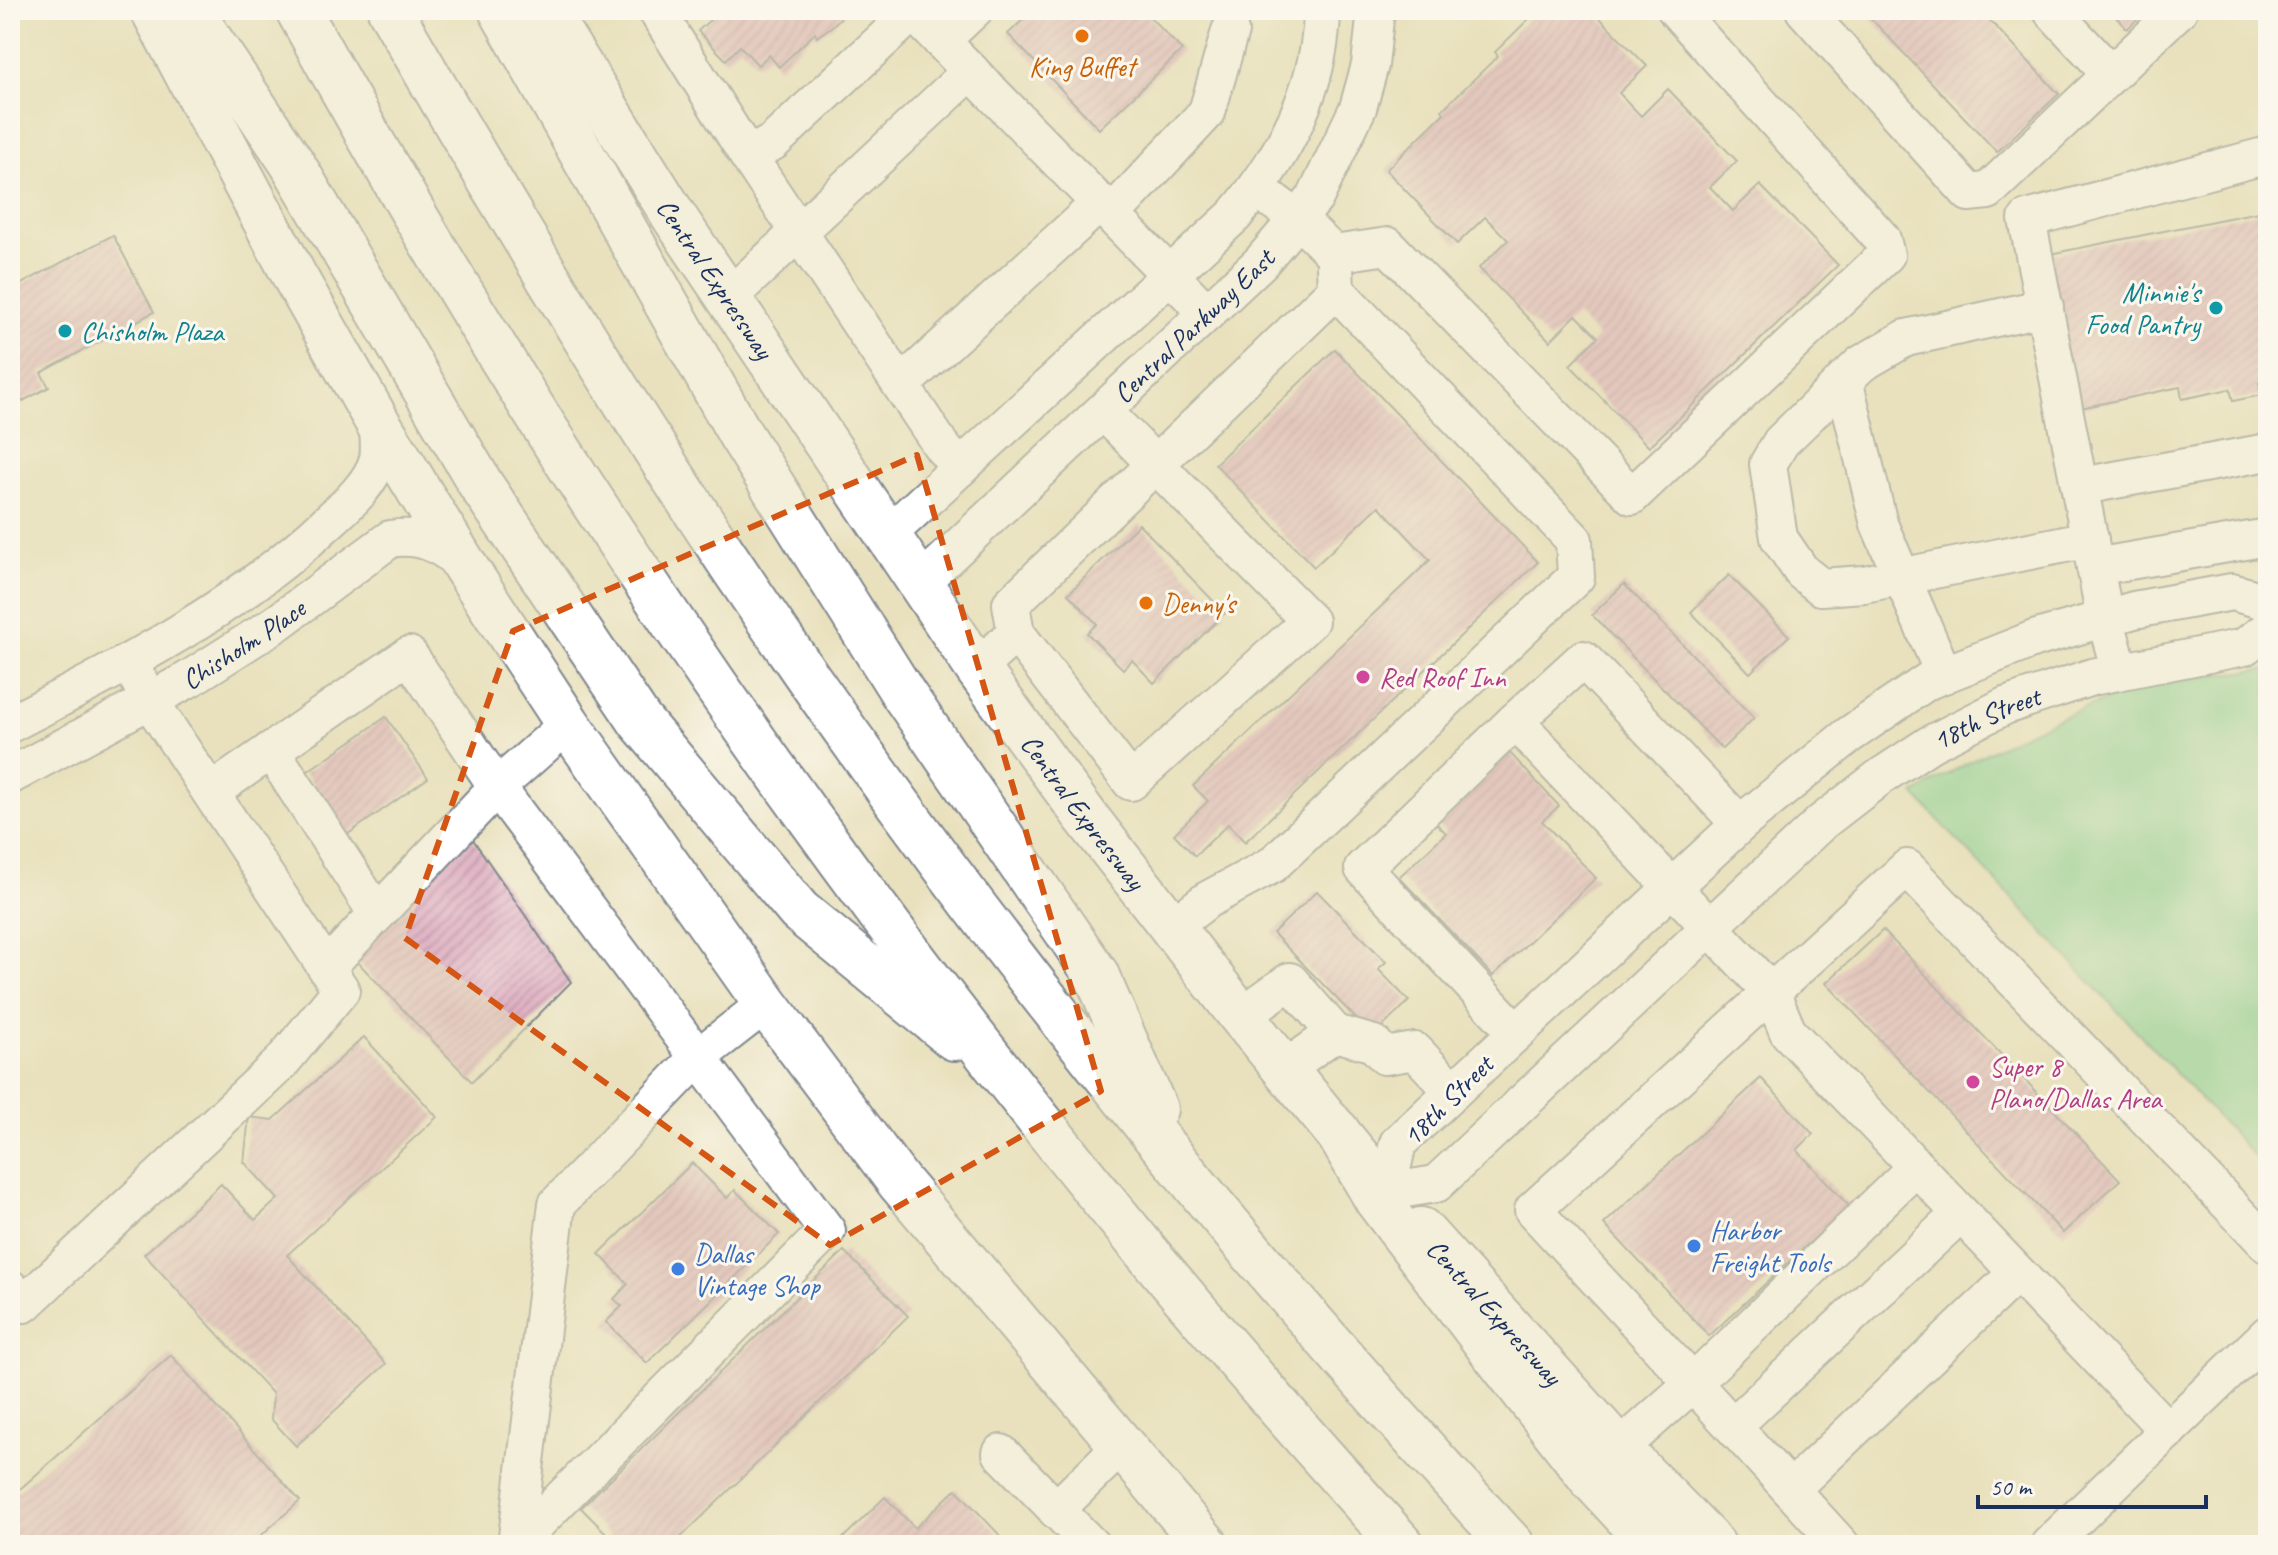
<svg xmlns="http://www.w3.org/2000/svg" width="2278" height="1555" viewBox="0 0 2278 1555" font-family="Caveat,sans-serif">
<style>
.green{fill:#7bd093;stroke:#4b8078;stroke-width:2}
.building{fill:url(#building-hatch)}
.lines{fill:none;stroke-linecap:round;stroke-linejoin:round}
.minor-casing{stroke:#82888e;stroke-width:40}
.major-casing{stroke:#82888e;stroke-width:48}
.highway-casing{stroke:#82888e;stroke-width:48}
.minor{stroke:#fff;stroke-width:36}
.major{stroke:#fff;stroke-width:44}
.highway{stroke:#fff;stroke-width:44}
.marked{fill:none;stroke:#d45514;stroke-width:6;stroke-dasharray:16 10;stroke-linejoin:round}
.food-dot{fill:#e8710a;stroke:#fbf7ec;stroke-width:3}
.culture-dot{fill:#0f9aa8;stroke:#fbf7ec;stroke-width:3}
.hotel-dot{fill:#d1479c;stroke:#fbf7ec;stroke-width:3}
.shop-dot{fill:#3f7fe0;stroke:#fbf7ec;stroke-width:3}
.labels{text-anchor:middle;stroke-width:6;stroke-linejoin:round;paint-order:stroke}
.food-label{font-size:28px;fill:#c56008;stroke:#fbf7ec}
.street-label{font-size:28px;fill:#1b2f5e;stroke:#fbf7ec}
.culture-label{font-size:28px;fill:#0d838f;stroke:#fbf7ec;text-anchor:end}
.hotel-label{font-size:28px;fill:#b23c85;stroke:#fbf7ec;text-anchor:start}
.shop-label{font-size:28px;fill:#366cbe;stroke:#fbf7ec;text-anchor:start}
</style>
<defs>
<pattern id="building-hatch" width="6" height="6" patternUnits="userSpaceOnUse" patternTransform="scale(2)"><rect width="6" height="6" fill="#dca7bd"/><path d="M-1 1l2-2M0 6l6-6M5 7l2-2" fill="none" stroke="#b2889d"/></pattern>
</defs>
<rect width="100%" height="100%" fill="#fbf7ec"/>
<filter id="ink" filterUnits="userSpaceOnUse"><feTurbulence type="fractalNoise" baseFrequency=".0125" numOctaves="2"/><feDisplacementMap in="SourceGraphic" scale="16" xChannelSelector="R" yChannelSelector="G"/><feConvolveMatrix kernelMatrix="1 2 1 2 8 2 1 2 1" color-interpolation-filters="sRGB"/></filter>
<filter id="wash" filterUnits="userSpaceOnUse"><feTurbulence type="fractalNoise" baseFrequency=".006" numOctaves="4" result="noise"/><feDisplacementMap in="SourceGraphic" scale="32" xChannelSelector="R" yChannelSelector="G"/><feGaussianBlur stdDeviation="1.8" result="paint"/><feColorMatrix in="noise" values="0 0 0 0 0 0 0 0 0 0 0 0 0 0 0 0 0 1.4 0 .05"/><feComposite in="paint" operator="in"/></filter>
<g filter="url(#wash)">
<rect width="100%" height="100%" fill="#e9e1be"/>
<path class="green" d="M2268 669V1171L1914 794C1995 745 2084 700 2177 680 2206 674 2238 673 2268 669Z"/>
<g id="blocks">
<g class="building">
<path d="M706 10H849L831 27 817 37 815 33 779 67 769 55 758 65 740 46 726 60 698 31 713 17Z"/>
<path d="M1033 10H1143L1182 50 1099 129 1008 34Z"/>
<path d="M1538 10H1592L1647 66 1619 93 1641 116 1668 89 1737 161 1710 187 1733 211 1760 185 1838 265 1649 447 1570 365 1598 337 1576 315 1550 341 1479 268 1508 240 1485 217 1457 244 1386 170 1444 113 1442 110 1498 56 1495 52Z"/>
<path d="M1863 10H1980L2059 94 1997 152Z"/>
<path d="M2110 10H2147L2127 29Z"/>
<path d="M2268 210V381L2259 383 2262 395 2233 401 2230 389 2182 399 2180 387 2076 409 2045 255Z"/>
<path d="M113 235 154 312 41 373 49 387 10 408V290Z"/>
<path d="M1335 349 1538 562 1245 842 1228 824 1195 856 1174 834 1208 801 1193 786 1430 560 1379 506 1314 567 1215 464Z"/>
<path d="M1139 524 1225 613 1154 683 1132 660 1123 669 1087 633 1097 624 1068 594Z"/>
<path d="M1729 575 1789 636 1750 673 1691 612Z"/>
<path d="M1624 584 1754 718 1722 749 1592 615Z"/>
<path d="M386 717 428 778 348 834 305 773Z"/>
<path d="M1510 753 1559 806 1542 821 1596 878 1493 976 1399 877 1446 833 1436 823Z"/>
<path d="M472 838 571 982 472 1082 350 954Z"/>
<path d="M1317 891 1386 962 1378 969 1409 1001 1373 1036 1273 933Z"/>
<path d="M1883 930 2120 1180 2063 1233 1826 983Z"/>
<path d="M364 1037 437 1117 287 1255 386 1364 296 1446 271 1419 273 1394 144 1254 221 1184 255 1220 278 1199 244 1162 249 1117 273 1120Z"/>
<path d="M1761 1078 1813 1134 1797 1150 1849 1206 1709 1336 1604 1224Z"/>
<path d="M692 1163 727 1198 735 1190 779 1234 647 1363 606 1322 622 1306 614 1299 628 1284 599 1254Z"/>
<path d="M844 1251 908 1316 673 1545H618L581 1508Z"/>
<path d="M171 1355 300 1501 250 1545H10V1498Z"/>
<path d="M956 1489 1009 1545H836L885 1497 915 1528Z"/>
</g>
</g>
</g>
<g filter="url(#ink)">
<use href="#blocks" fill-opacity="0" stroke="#82888e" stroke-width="2"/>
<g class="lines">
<g class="minor-casing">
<g id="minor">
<path d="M656 10 748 156 773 142 915 10"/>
<path d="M1804 10 1969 193 1988 191 2179 10"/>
<path d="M2051 10 2111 74"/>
<path d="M913 12 1207 313"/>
<path d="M941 41 974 10"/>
<path d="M748 156 942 447 960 468"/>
<path d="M1257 189 1298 219 1334 254 1388 246 1632 496 1886 255 1882 239 1676 10"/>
<path d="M1112 214 1207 112 1230 31"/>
<path d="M730 296 971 71"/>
<path d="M2045 307 1906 338 1861 364 1781 442 1768 464 1779 538 1802 572 1821 587 1864 584 2090 539"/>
<path d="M1844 380 1879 524 1944 675"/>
<path d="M901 385 1101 202"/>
<path d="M2082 486 2268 452"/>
<path d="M886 536 1235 215C1284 156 1321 88 1322 10"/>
<path d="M2095 567 2268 537"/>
<path id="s1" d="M918 585 1261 262 1315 198 1358 108 1370 65 1376 10"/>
<path id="s2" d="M2268 602 2232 592 2134 610 2034 639 1928 681 1849 735 1740 824 1398 1143 1387 1192 1436 1184 1822 822 1880 777 1930 744 2005 706 2092 677 2244 647 2268 629"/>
<path d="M1016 633 1131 782 1310 621 1103 411"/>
<path d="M977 668 1016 633 1011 604 1336 290 1335 267"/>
<path d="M2120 671 2105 618 2027 219 2268 155"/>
<path d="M1515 721 1363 868 1516 1032"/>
<path d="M10 724C122 667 237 609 329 521 347 505 371 484 378 459 380 449 378 434 378 423"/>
<path d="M271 750 377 914"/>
<path id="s3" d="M10 776 189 679 277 623 390 539C420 534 440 544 462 564"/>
<path d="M211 792 409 655 497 787 827 1231 532 1528"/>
<path d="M1740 824 1583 659 1515 721 1771 992 1788 1032 2168 1431"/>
<path d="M1172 927 1207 900 1272 865 1576 577 1574 540 1336 290"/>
<path d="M327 967 497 787 568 724"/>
<path d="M1241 1016 1290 981 1335 1033 1285 1069"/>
<path d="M1335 1033 1374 1044 1385 1056 1415 1051 1453 1091"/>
<path d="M10 1288 24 1304 281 1063 341 990 150 701 130 664"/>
<path d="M1733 1426 1960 1214"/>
<path d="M1619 1449 1693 1383 1533 1210 1907 868 2268 1245"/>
<path d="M1001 1453 1091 1545"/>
<path d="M1791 1489 2017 1273"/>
<path d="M1056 1510 1121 1446"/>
<path d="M516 1545 557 1204 698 1057 766 1004"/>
<path d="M1841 1545 1693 1383 1916 1167"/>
<path d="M2049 1545 2268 1334"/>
</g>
</g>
<g class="major-casing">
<g id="major">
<path d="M153 10 296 279 378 423 466 568 568 724 766 1004 899 1182 1206 1545"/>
<path id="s4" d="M545 10 675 218 977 668 1086 817 1241 1016 1360 1160"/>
<path id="s5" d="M1421 1230 1619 1449 1713 1545"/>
</g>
</g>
<g class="highway-casing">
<g id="highway">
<path d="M190 10 292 163 481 485 640 721 799 911 954 1038"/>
<path d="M298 10C602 564 976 1079 1402 1545"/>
<path d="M390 10C481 168 574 324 673 477 919 856 1204 1214 1512 1545"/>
<path d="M501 10 740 434 904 695 1096 974 1155 1109"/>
<path d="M1337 1131 1377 1200 1495 1355 1591 1478 1653 1545"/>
</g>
</g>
<use href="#minor" class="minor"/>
<use href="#major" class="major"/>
<use href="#highway" class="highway"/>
</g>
</g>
<path d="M0 0H2278V1555H0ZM917 455 1101 1091 830 1245 405 938 513 631Z" fill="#e9e1be" fill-opacity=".55" fill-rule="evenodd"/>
<path class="marked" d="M917 455 1101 1091 830 1245 405 938 513 631Z"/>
<g class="food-dot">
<circle cx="1082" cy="36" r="8"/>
<circle cx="1146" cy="603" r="8"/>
</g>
<g class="culture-dot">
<circle cx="2216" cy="308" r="8"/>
<circle cx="65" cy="331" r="8"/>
</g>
<g class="hotel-dot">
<circle cx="1363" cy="677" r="8"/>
<circle cx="1973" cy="1082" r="8"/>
</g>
<g class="shop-dot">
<circle cx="1694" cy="1246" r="8"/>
<circle cx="678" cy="1269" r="8"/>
</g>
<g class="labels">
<g class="food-label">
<text x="1082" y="76">King Buffet</text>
<text x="1162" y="613" text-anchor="start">Denny's</text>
</g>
<g class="street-label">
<text dy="10" stroke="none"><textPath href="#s4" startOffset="318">Central Expressway</textPath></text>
<text dy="10" stroke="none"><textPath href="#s1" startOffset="378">Central Parkway East</textPath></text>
<text dy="10" stroke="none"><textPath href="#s3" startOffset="268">Chisholm Place</textPath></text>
<text dy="10" stroke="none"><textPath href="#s2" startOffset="1884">18th Street</textPath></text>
<text dy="10" stroke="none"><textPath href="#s4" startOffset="966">Central Expressway</textPath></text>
<text transform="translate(1447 1100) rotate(-45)" y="10">18th Street</text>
<text dy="10" stroke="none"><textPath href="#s5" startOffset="110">Central Expressway</textPath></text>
</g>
<g class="culture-label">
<text x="2200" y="302">Minnie's<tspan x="2200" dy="32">Food Pantry</tspan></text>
<text x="81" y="341" text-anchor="start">Chisholm Plaza</text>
</g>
<g class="hotel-label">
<text x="1379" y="687">Red Roof Inn</text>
<text x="1989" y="1076">Super 8<tspan x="1989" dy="32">Plano/Dallas Area</tspan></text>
</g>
<g class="shop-label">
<text x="1710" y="1240">Harbor<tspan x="1710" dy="32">Freight Tools</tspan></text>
<text x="694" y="1263">Dallas<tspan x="694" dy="32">Vintage Shop</tspan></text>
</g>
</g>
<rect width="2278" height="1555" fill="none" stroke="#fbf7ec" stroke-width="40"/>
<path d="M1978 1495v12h228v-12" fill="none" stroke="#1b2f5e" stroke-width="4"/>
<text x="1990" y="1495" font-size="24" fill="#1b2f5e" stroke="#fbf7ec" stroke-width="6" paint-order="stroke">50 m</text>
</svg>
